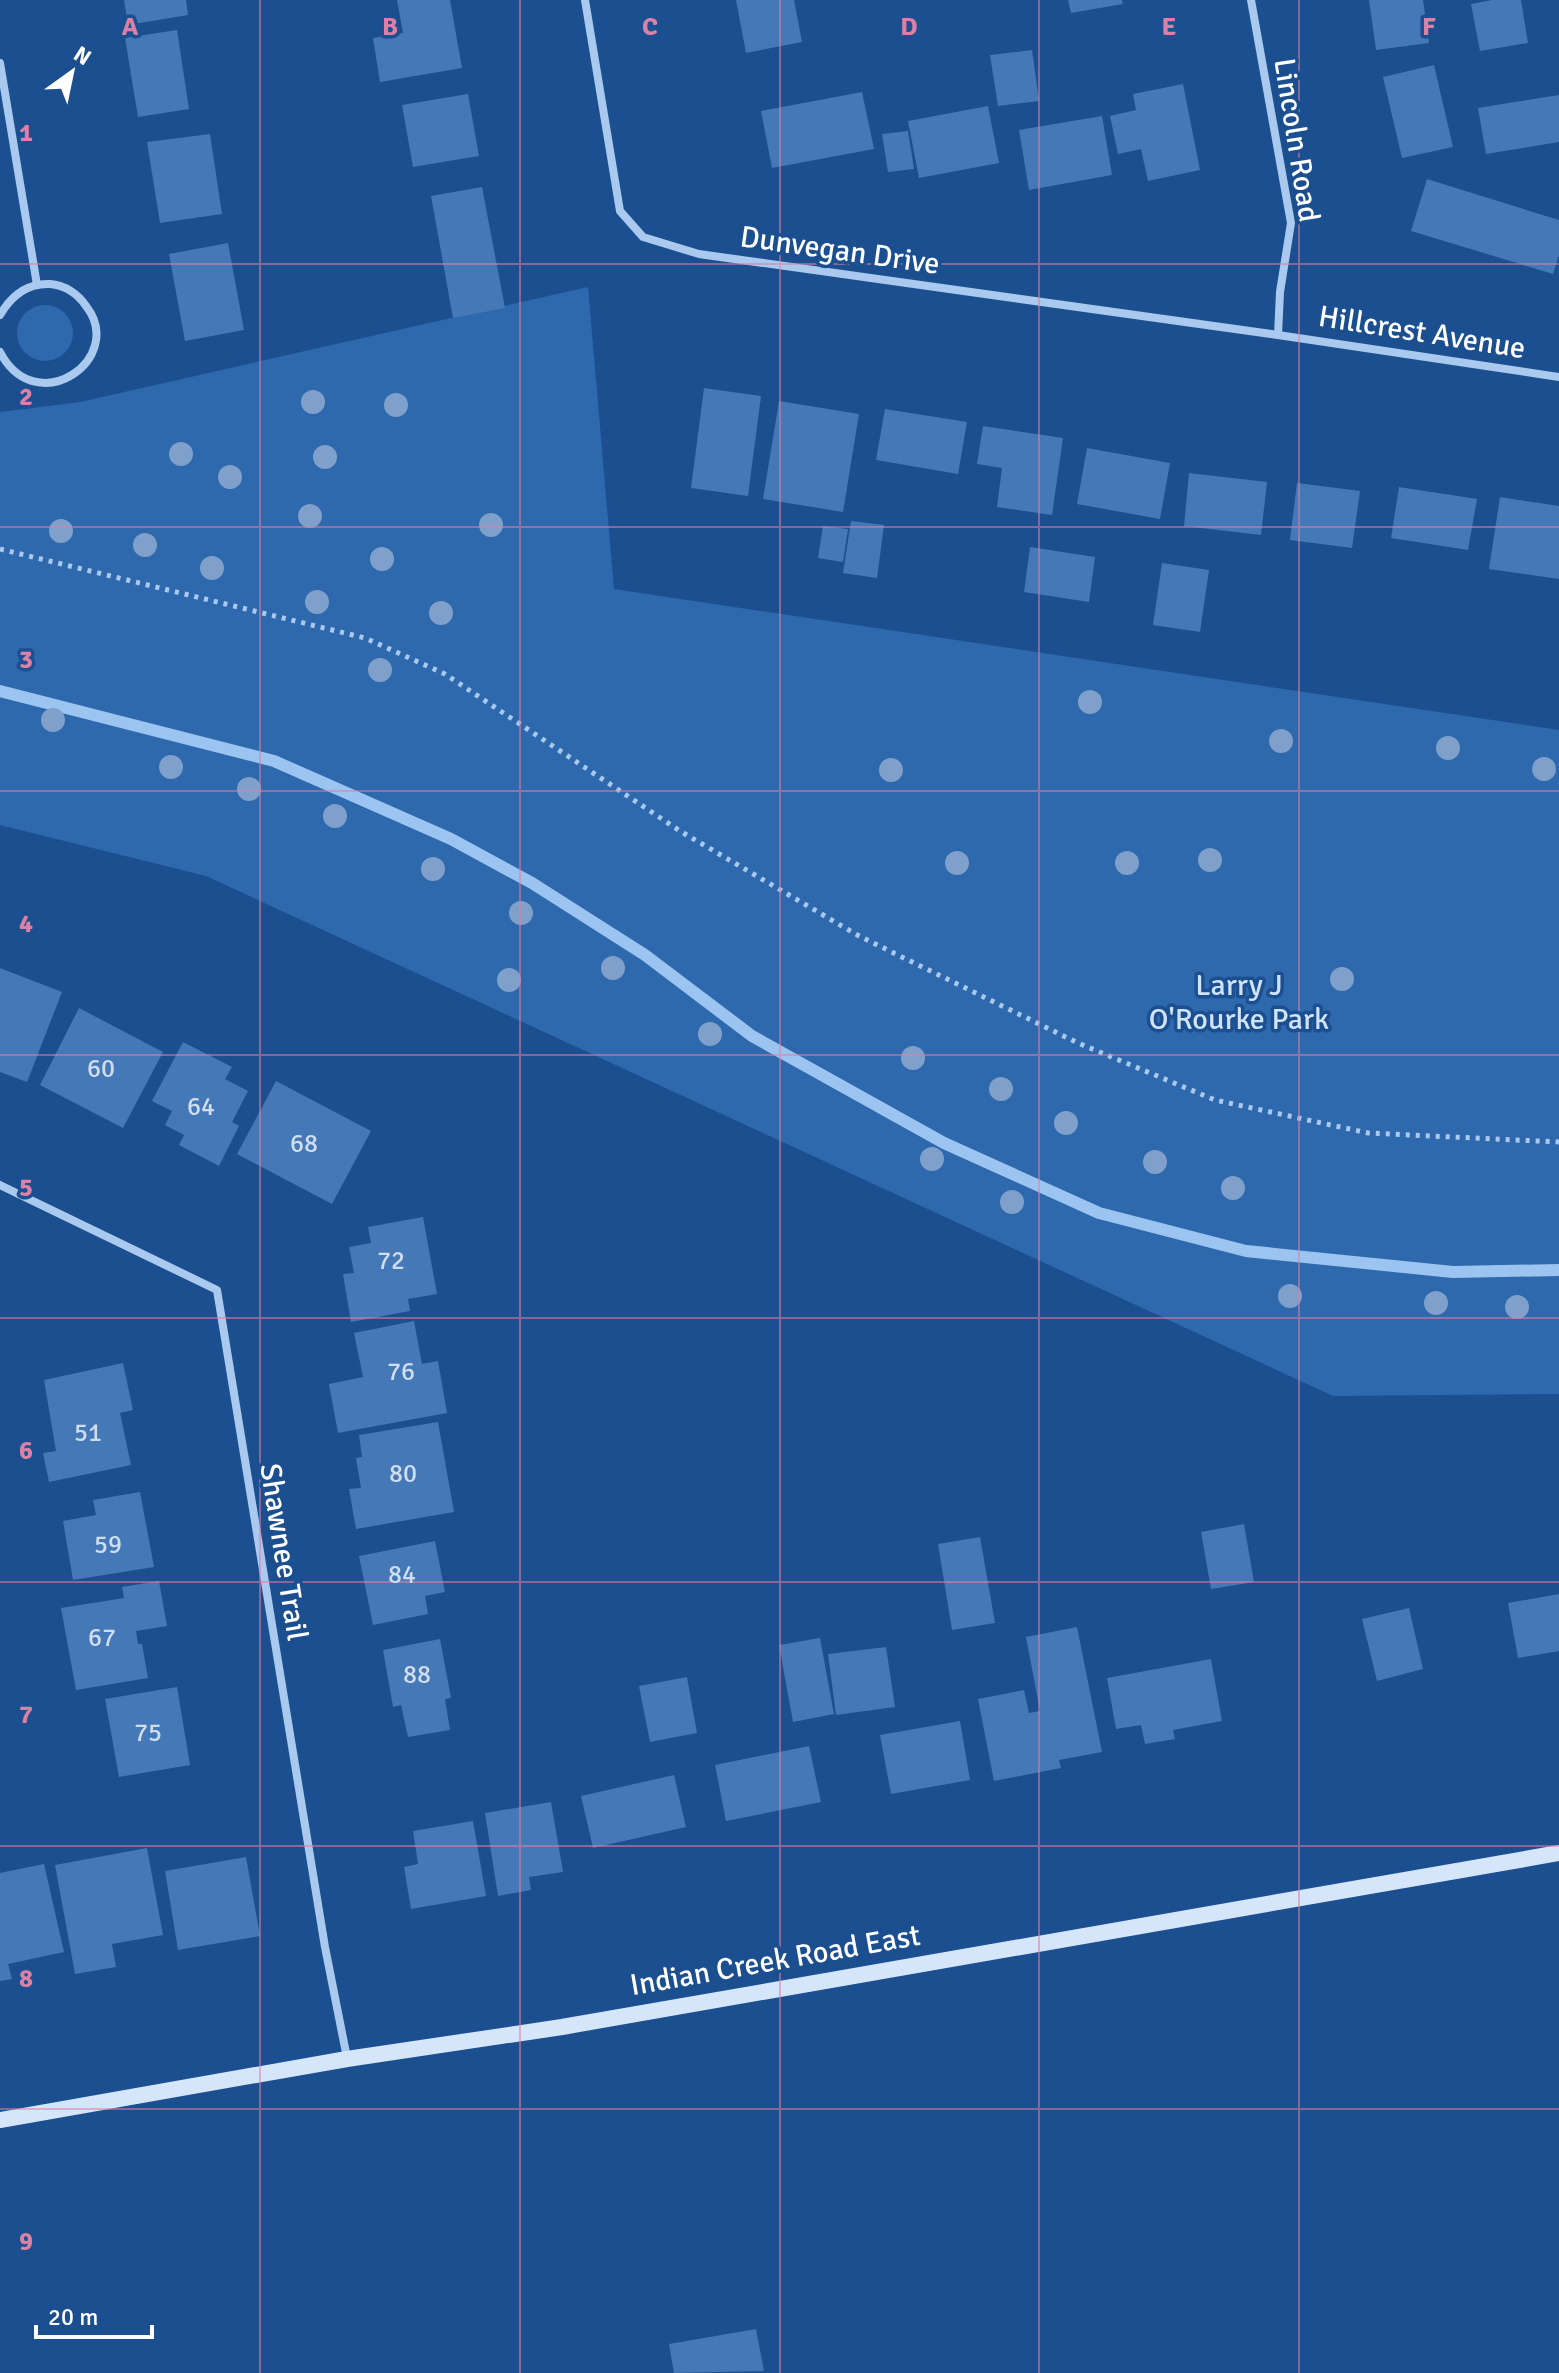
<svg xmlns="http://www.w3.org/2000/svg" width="1559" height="2373" viewBox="0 0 1559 2373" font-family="Signika,sans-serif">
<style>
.green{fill:#2e69ad}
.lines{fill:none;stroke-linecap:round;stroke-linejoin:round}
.stream{stroke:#9cc4f0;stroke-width:12}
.building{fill:#4478b7}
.path{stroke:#a9c9ee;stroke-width:5;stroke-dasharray:4 6;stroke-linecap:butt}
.minor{stroke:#a9c9ee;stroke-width:8}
.secondary{stroke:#d6e6fa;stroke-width:16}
.tree{fill:#7ea0ca}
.grid{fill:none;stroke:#dd80a5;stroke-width:2;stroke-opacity:0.55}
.labels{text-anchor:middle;stroke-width:7;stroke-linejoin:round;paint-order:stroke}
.number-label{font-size:26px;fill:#d0dded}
.street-label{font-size:30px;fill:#fff;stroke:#1b4f8f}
.park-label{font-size:30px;fill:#cfe3fa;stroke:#1b4f8f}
.grid-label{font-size:26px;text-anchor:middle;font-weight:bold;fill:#dd80a5;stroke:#1b4f8f;stroke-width:7;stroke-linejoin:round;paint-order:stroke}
</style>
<rect width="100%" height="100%" fill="#1b4f8f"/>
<g class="green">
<path d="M588 287 614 589 1559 730V1394L1333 1396 206 876 0 825V412L80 402Z"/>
<circle cx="45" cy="333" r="28"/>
</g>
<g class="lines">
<path class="stream" d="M0 691 274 761 451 839 532 883 645 955 752 1036 944 1143 1099 1213 1246 1251 1453 1272 1559 1270"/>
</g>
<g class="building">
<path d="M124 0H186L188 15 128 25Z"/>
<path d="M397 0H450L462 68 380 82 373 38 403 33Z"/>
<path d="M736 0H794L802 42 746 53Z"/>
<path d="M1068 0H1122L1123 4 1071 13Z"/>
<path d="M1369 0H1423L1429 43 1376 50Z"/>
<path d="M1492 0H1521L1528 43 1480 51 1471 4Z"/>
<path d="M177 30 189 109 138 117 125 38Z"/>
<path d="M1032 50 1039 101 998 106 990 55Z"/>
<path d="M1434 65 1453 147 1402 158 1383 77Z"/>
<path d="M1183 84 1200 170 1148 181 1141 149 1118 154 1110 116 1136 110 1133 94Z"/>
<path d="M862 92 874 149 772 168 761 111Z"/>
<path d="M468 94 479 156 413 167 402 105Z"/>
<path d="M1559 95V142L1486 154 1478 108Z"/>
<path d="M988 106 999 163 919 178 908 121Z"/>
<path d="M1102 116 1112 175 1029 190 1019 130Z"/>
<path d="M908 131 914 169 888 172 882 134Z"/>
<path d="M210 134 222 214 160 223 147 142Z"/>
<path d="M1427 179 1559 220V255L1553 274 1411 231Z"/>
<path d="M482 187 505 308 453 318 431 196Z"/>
<path d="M228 243 244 330 185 341 169 254Z"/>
<path d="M704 388 761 396 748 496 691 488Z"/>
<path d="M779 401 859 414 843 512 763 499Z"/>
<path d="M885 409 967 422 958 474 876 460Z"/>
<path d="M983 426 1063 438 1052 515 997 507 1002 468 977 464Z"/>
<path d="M1087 448 1170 463 1160 519 1077 504Z"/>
<path d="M1189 473 1267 482 1261 535 1184 526Z"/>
<path d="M1297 483 1360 491 1352 548 1290 540Z"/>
<path d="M1399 487 1477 499 1468 550 1391 538Z"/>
<path d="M1500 497 1559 506V579L1489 569Z"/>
<path d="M851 521 884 525 877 578 843 573Z"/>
<path d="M823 526 848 529 843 562 818 558Z"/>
<path d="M1030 547 1095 557 1089 602 1024 592Z"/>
<path d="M1162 563 1209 570 1200 632 1153 625Z"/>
<path d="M0 968 62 992 27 1082 0 1072Z"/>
<path d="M79 1008 163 1052 123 1128 40 1085Z"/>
<path d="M183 1042 232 1067 225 1079 248 1091 232 1122 239 1126 219 1166 179 1145 184 1135 165 1125 172 1111 152 1101Z"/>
<path d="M276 1081 371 1131 332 1204 237 1154Z"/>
<path d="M423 1217 437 1294 408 1299 410 1311 351 1322 343 1274 354 1273 349 1247 371 1243 368 1227Z"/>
<path d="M414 1321 422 1364 438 1361 447 1413 338 1433 329 1384 363 1377 354 1333Z"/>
<path d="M123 1363 133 1410 120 1413 131 1465 49 1482 43 1453 56 1451 44 1380Z"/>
<path d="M438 1422 454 1512 356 1529 349 1489 361 1488 356 1458 362 1457 359 1435Z"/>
<path d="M140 1492 154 1567 73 1580 63 1521 96 1515 93 1500Z"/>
<path d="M1244 1524 1254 1582 1211 1589 1201 1532Z"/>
<path d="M980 1537 995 1623 952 1630 938 1544Z"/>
<path d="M435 1541 445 1592 425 1596 428 1614 373 1625 359 1556Z"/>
<path d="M159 1581 167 1626 136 1631 138 1644H142L148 1678 76 1690 61 1608 124 1598 122 1587Z"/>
<path d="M1559 1594V1651L1518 1658 1508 1603Z"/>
<path d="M1409 1608 1423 1669 1377 1681 1362 1619Z"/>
<path d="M1077 1627 1102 1752 1059 1760 1061 1768 994 1781 978 1699 1024 1690 1029 1713 1040 1711 1026 1637Z"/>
<path d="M820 1638 834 1714 793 1722 779 1645Z"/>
<path d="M440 1639 451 1698 445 1699 450 1730 408 1737 401 1705 393 1707 383 1650Z"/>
<path d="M886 1647 895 1707 836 1715 828 1654Z"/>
<path d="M1211 1659 1222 1721 1173 1730 1175 1739 1145 1744 1141 1725 1116 1729 1107 1678Z"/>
<path d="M687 1677 697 1733 650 1742 639 1686Z"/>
<path d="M177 1687 190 1765 119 1777 105 1699Z"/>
<path d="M960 1721 970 1780 891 1794 880 1735Z"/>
<path d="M809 1746 821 1802 726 1821 715 1765Z"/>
<path d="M674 1775 686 1827 593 1848 581 1796Z"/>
<path d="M551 1802 563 1872 529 1877 531 1890 498 1896 485 1813Z"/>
<path d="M473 1821 486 1896 411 1909 404 1867 418 1864 413 1831Z"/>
<path d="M147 1848 163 1935 112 1944 116 1967 75 1974 55 1865Z"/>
<path d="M246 1857 260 1936 178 1950 165 1871Z"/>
<path d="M44 1864 64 1952 8 1964 12 1979 0 1981V1873Z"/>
<path d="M756 2329 764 2371 674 2373 669 2344Z"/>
</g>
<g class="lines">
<path class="path" d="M0 549 365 638 445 674 680 831 859 936 1078 1043 1215 1100 1368 1133 1559 1142"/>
<g class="minor">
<path d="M585 0 620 211 643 237 699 254 1278 335 1559 377"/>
<path d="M1251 0 1291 223 1280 292 1278 335"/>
<path d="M0 63 37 285"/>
<path d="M0 315C11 296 27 283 50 284 65 285 78 294 86 306 127 358 37 422 0 352"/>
<path d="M0 1185 217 1290 325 1947 347 2058"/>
</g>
<path class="secondary" d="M0 2120 347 2059 562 2027 1559 1853"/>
</g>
<g class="tree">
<circle cx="313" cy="402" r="12"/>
<circle cx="396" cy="405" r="12"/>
<circle cx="181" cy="454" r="12"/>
<circle cx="325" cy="457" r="12"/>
<circle cx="230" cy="477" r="12"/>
<circle cx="310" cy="516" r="12"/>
<circle cx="491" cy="525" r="12"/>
<circle cx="61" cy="531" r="12"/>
<circle cx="145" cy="545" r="12"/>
<circle cx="382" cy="559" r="12"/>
<circle cx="212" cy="568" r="12"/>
<circle cx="317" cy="602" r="12"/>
<circle cx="441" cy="613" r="12"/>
<circle cx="380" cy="670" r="12"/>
<circle cx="1090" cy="702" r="12"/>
<circle cx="53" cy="720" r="12"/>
<circle cx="1281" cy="741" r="12"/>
<circle cx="1448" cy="748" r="12"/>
<circle cx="171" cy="767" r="12"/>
<circle cx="1544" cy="769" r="12"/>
<circle cx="891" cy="770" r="12"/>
<circle cx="249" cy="789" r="12"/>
<circle cx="335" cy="816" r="12"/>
<circle cx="1210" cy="860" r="12"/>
<circle cx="957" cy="863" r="12"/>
<circle cx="1127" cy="863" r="12"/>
<circle cx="433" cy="869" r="12"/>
<circle cx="521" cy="913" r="12"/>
<circle cx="613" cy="968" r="12"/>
<circle cx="1342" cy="979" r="12"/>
<circle cx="509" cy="980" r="12"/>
<circle cx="710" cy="1034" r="12"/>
<circle cx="913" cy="1058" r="12"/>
<circle cx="1001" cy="1089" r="12"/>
<circle cx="1066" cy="1123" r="12"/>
<circle cx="932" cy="1159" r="12"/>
<circle cx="1155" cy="1162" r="12"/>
<circle cx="1233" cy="1188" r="12"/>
<circle cx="1012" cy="1202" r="12"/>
<circle cx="1290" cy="1296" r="12"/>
<circle cx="1436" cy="1303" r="12"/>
<circle cx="1517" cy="1307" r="12"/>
</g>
<path class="grid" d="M260 0V2373M520 0V2373M780 0V2373M1039 0V2373M1299 0V2373M0 264H1559M0 527H1559M0 791H1559M0 1055H1559M0 1318H1559M0 1582H1559M0 1846H1559M0 2109H1559"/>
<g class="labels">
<g class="number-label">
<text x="101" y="1077">60</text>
<text x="201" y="1115">64</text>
<text x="304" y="1152">68</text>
<text x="391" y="1269">72</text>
<text x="401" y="1380">76</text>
<text x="88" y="1441">51</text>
<text x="403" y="1482">80</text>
<text x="108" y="1553">59</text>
<text x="402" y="1583">84</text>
<text x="102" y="1646">67</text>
<text x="417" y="1683">88</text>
<text x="148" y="1741">75</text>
</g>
<g class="street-label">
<text transform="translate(1297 140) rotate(81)" y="10">Lincoln Road</text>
<text transform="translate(840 250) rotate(8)" y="10">Dunvegan Drive</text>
<text transform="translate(1422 332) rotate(9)" y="10">Hillcrest Avenue</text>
<text transform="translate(284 1552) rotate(81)" y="10">Shawnee Trail</text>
<text transform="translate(775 1960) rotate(-10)" y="10">Indian Creek Road East</text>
</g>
<g class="park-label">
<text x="1239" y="995">Larry J<tspan x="1239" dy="34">O'Rourke Park</tspan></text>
</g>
</g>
<g class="grid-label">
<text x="130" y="35">A</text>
<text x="390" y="35">B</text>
<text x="650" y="35">C</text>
<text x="909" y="35">D</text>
<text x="1169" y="35">E</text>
<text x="1429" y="35">F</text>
<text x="26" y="141">1</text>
<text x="26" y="405">2</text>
<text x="26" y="668">3</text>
<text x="26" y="932">4</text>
<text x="26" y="1196">5</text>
<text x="26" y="1459">6</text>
<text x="26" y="1723">7</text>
<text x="26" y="1987">8</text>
<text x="26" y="2250">9</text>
</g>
<g transform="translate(72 72) rotate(33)" stroke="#1b4f8f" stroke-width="6" paint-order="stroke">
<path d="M0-6L14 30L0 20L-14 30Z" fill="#ffffff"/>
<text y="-12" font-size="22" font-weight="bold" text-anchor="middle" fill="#ffffff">N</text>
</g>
<path d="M36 2325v12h116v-12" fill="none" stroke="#ffffff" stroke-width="4"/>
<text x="48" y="2325" font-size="24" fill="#ffffff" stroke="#1b4f8f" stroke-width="6" paint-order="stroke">20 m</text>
</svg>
